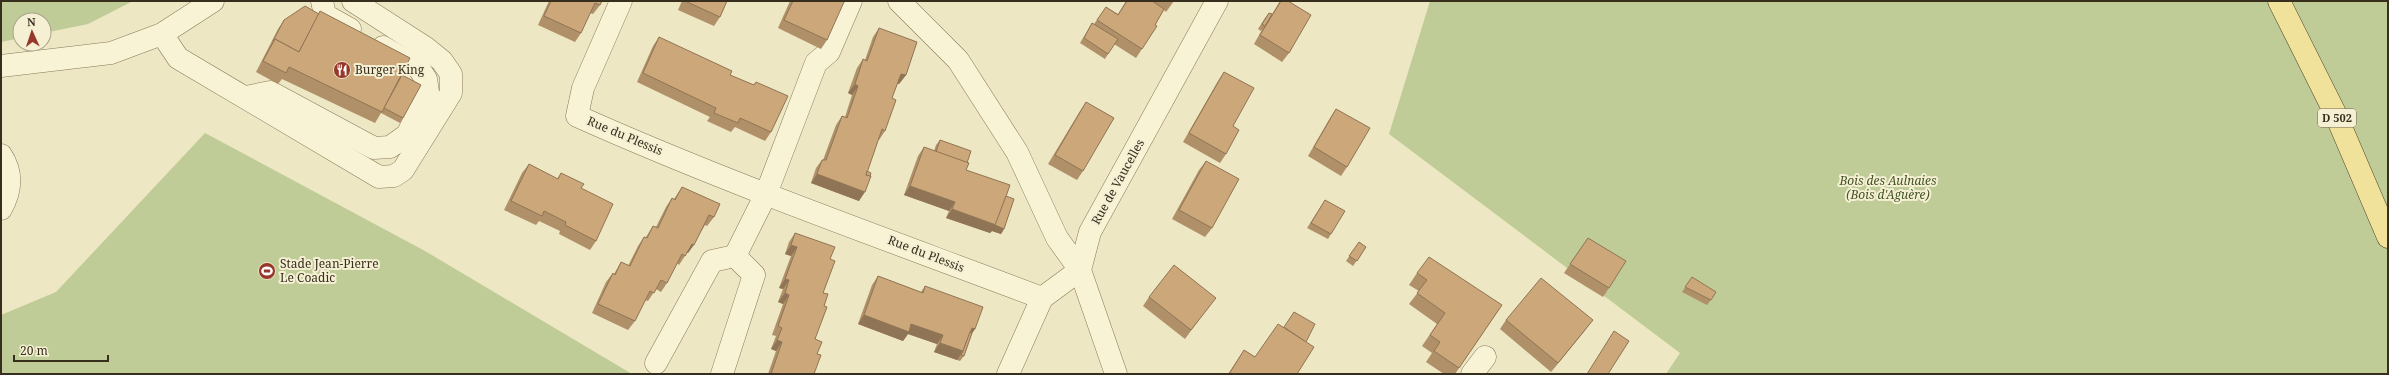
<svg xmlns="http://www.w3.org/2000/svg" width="2389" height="375" viewBox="0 0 2389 375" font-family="'Noto Serif',serif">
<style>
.green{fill:#bfcc97}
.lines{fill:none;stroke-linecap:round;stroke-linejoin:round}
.minor-casing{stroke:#88795a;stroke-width:23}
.major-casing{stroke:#56462e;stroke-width:23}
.minor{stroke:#f9f3d6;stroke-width:22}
.major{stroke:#f1e29b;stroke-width:22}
.wall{fill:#af9068}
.shaded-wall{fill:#8f7555}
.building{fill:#cca779;stroke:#8f7555}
.labels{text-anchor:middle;stroke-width:4;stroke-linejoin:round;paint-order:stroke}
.shield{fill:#f5f0d3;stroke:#716854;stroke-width:1}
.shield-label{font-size:11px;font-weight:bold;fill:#382e1e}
.poi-label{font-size:12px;fill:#382e1e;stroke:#f5f0d3;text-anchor:start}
.street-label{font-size:12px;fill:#382e1e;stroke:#f5f0d3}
.park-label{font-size:12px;font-style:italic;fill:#425425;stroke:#f5f0d3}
</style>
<rect width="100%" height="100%" fill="#eee7c3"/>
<g class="green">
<path d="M1 1H133L88 24 44 33V20H20V38L1 42Z"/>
<path d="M1430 1H2388V374H1666L1680 353 1389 134Z"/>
<path d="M205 133 425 251 632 374H1V315L56 292Z"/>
</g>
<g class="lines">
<g class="minor-casing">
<g id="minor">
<path d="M322 1 325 15 350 29"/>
<path d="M621 1 583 88 577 116C729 184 886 239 1042 298"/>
<path d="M899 1 958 60 1017 152 1057 238 1080 270 1042 298 1008 374"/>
<path d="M162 34 178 58 379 177 394 176 403 170 451 93V74L442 61 426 48 353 1"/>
<path d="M1 66 111 53 162 34 213 1"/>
<path d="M246 97 270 92 374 148 390 147 407 135 428 92 426 79 418 67 383 47"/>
<path d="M1 155C13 173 11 191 1 209"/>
<path d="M656 363 712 261 735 256"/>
<path d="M722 374 754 275 735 256 766 194 816 63 829 52 851 1"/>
<path d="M1116 374 1080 270 1090 232 1217 1"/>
<path d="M1472 374 1485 357"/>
</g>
</g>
<g class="major-casing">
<path id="major" d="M2279 1 2335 113 2388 237"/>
</g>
<use href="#minor" class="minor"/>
<use href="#major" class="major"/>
</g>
<g class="wall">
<path d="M549 1H602L600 5 593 14 590 13 581 33 575 42 538 25Z"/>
<path d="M682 1H727L720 17 714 26 678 10Z"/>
<path d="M790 1H842L827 40 821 49 778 28Z"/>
<path d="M1126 1H1174L1166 12 1164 10 1155 25 1142 49 1136 58 1114 44 1105 59 1080 43 1092 23 1094 24 1106 7 1118 14Z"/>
<path d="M1280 1 1289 53 1282 62 1254 44 1263 28 1261 31 1258 29 1265 18 1269 13 1272 14Z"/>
<path d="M320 11 402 75 403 118 400 123 381 113 375 123 282 79 278 84 256 72 278 29 284 20 319 14Z"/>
<path d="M879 28 906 75 899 84 897 83 892 98 885 131 879 140 878 139 867 171 859 201 811 183 816 168 822 160H823L836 125 842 116 845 117 852 95 848 93 857 68 863 59 865 60 873 37Z"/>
<path d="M659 37 730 75 753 85 756 82 771 132 765 141 735 127 731 132 707 121 710 117 637 82 653 46Z"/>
<path d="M1224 72 1226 154 1220 163 1183 142 1218 81Z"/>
<path d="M1086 102 1083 171 1077 180 1048 164 1080 111Z"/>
<path d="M1336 109 1347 167 1341 176 1308 156 1330 118Z"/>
<path d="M940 140 967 163 966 170 1006 196 1004 229 1001 234 992 231 990 233 946 218 949 211 904 195 918 156 924 147 934 151 936 145Z"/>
<path d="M1206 161 1212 228 1205 237 1172 219 1199 170Z"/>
<path d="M529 164 557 179 561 173 581 188 596 241 590 250 559 234 560 231 539 221 536 225 504 210 522 173Z"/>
<path d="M682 187 714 217 707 226 705 225 688 253H687L679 265 677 263 667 283 661 292 656 289 648 301 645 300 635 321 628 330 592 313 606 282 613 273 614 274 621 262 628 266 638 246 644 237H646L653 226 656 227 666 207 672 198 674 199Z"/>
<path d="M1325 200 1331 234 1328 239 1307 228Z"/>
<path d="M795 233 830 259 823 293 824 306 815 339 817 354 814 374H768L776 351 771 349 776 336 772 335 783 304 778 302 783 289 779 288 791 256 785 254 789 242Z"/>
<path d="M1588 238 1609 288 1603 297 1564 273Z"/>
<path d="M1359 242 1366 247 1353 266 1346 261Z"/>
<path d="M1417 273 1502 305 1455 374H1444L1426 362 1432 353 1422 346 1437 324 1409 304 1419 291 1409 285Z"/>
<path d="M878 276 921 292 925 286 975 329 972 333 964 356 960 361 934 352 937 344 908 334 903 341 858 324 872 285Z"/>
<path d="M1692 277 1711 300 1707 305 1682 292Z"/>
<path d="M1149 297 1209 306 1185 339 1143 306Z"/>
<path d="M1506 320 1586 329 1551 372 1500 329Z"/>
<path d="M1306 342 1297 374H1228L1244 350 1255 357Z"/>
</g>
<g class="shaded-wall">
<path d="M901 74 906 75 899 84 895 82Z"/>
<path d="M855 84 858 86 852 95 848 93Z"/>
<path d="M817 174 865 192 859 201 811 183Z"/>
<path d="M910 186 955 202 949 211 904 195Z"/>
<path d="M952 209 996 225 1004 229 1001 234 992 231 990 233 946 218Z"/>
<path d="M692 244 694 245 688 253H685Z"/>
<path d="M791 245 797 247 791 256 785 254Z"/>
<path d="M785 279 789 280 783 289 779 288Z"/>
<path d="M785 293 789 295 783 304 778 302Z"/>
<path d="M864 315 911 324 943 335 937 344 908 334 903 341 858 324Z"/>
<path d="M1593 320 1586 329 1551 372 1558 363Z"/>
<path d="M972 328 975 329 969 338Z"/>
<path d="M777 340 782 342 776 351 771 349Z"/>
<path d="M940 343 963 351 957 360 934 352Z"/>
</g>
<g class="building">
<path d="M551 1H602L600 5 595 3 581 33 544 16Z"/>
<path d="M685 1H727L720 17Z"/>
<path d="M793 1H842L844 2 827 40 784 20Z"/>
<path d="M1127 1H1152L1164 9 1155 25 1157 26 1142 49 1097 20 1106 7 1118 15Z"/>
<path d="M1281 1H1288L1311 15 1289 53 1260 35Z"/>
<path d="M305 6 319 14 299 52 275 39 273 41 284 20Z"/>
<path d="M320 11 410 58 382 112 289 67 286 73 263 61 275 39 299 52Z"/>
<path d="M1269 13 1272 14 1265 26 1262 24Z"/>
<path d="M1092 23 1118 39 1108 54 1084 38Z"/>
<path d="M879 28 917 42 906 75 901 74 892 98 896 100 885 131 882 129 869 167 866 175 871 176 865 192 817 174 822 160H826L842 116 847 118 858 86 855 84 859 72 863 59 867 61Z"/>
<path d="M659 37 732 71 730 75 754 85 756 82 788 96 771 132 740 118 738 123 714 113 716 108 643 73Z"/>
<path d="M1224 72 1254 88 1233 126 1239 130 1226 154 1189 133Z"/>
<path d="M402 75 421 85 403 118 384 108Z"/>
<path d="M1086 102 1114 118 1083 171 1055 155Z"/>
<path d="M1336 109 1370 128 1347 167 1314 147Z"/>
<path d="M940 140 971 151 967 163 936 152Z"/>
<path d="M924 147 969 163 966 170 1010 185 996 225 952 209 955 202 910 186Z"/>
<path d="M1206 161 1239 179 1212 228 1179 210Z"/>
<path d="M529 164 558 179 561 173 584 184 581 188 613 204 596 241 565 225 566 222 544 211 542 216 511 201Z"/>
<path d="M867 171 871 173 870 176 866 175Z"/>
<path d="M682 187 720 204 714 217 709 215 694 245 692 244 685 256 682 254 667 283 661 280 654 293 650 291 635 321 598 304 613 273 615 275 621 262 630 266 644 237 647 238 653 226 658 228 672 198 675 200Z"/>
<path d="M1006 196 1014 199 1004 229 995 225Z"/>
<path d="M1325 200 1345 211 1331 234 1311 223Z"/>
<path d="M795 233 835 247 830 259 835 261 823 293 828 294 824 306 827 307 815 339 822 342 817 354 821 355 814 374H771L782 342 777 340 782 328 778 326 789 295 785 293 789 280 785 279 797 247 791 245Z"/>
<path d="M1588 238 1626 261 1609 288 1570 264Z"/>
<path d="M1359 242 1366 247 1357 261 1349 256Z"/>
<path d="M1429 257 1502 305 1459 368 1434 351 1440 342 1430 335 1445 313 1417 293 1427 280 1417 273Z"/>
<path d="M1174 265 1216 298 1191 330 1149 297Z"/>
<path d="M878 276 923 293 925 286 983 307 975 329 972 328 963 351 940 343 943 335 911 324 909 332 864 315Z"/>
<path d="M1692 277 1716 292 1711 300 1685 287Z"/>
<path d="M1541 278 1593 320 1558 363 1506 320Z"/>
<path d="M1294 312 1315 324 1306 342 1284 327Z"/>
<path d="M1278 324 1314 347 1297 374H1229L1244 350 1255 357Z"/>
<path d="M1614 331 1629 341 1608 374H1587Z"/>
<path d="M970 332 972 333 964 356 961 355 963 351Z"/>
</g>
<defs>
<g id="restaurant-disc" transform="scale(0.9)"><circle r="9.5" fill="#97382a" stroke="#f5f0d3"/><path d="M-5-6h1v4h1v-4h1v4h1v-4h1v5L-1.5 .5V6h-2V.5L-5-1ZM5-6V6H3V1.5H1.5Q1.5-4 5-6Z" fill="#fff"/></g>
<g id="stadium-disc" transform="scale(0.9)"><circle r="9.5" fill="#97382a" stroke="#f5f0d3"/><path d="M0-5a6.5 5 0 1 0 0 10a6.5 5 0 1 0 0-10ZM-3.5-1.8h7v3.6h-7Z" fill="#fff"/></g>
</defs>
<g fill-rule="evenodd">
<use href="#restaurant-disc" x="342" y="70"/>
<use href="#stadium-disc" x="267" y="271"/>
</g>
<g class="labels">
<rect class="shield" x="2318" y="109" width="38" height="18" rx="3"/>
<g class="shield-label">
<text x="2337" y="122">D 502</text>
</g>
<g class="poi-label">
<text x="355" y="74">Burger King</text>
<text x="280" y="268">Stade Jean-Pierre<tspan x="280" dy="14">Le Coadic</tspan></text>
</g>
<g class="street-label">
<text transform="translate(625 136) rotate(23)" y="4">Rue du Plessis</text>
<text transform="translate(1118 182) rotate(-61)" y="4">Rue de Vaucelles</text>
<text transform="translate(926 254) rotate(21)" y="4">Rue du Plessis</text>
</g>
<g class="park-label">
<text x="1888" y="185">Bois des Aulnaies<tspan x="1888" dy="14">(Bois d'Aguère)</tspan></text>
</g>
</g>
<rect width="2389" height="375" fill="none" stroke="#382e1e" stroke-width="4"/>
<g transform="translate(32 32) rotate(357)"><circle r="19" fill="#f5f0d3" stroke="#a9a28b"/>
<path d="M0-3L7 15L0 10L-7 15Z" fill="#97382a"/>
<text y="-6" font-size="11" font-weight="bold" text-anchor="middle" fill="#382e1e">N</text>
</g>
<path d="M14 355v6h94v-6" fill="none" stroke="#382e1e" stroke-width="2"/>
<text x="20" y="355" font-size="12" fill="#382e1e" stroke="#f5f0d3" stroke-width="3" paint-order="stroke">20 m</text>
</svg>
